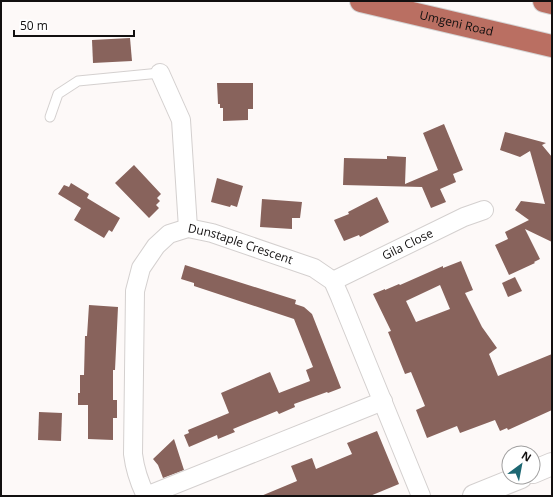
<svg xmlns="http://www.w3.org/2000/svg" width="553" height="497" viewBox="0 0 553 497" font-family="'Open Sans',sans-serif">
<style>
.building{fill:#88635c;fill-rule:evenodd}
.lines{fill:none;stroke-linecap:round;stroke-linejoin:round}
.service-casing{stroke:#d4d0cf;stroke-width:11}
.minor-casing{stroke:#d4d0cf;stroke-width:20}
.tertiary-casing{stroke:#d4d0cf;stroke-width:24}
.motorway-casing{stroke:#d4d4d4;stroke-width:24}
.service{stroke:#fff;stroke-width:9}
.minor{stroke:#fff;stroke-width:18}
.tertiary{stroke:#fff;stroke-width:22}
.motorway{stroke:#ba6f62;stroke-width:22}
.labels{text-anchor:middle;stroke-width:3.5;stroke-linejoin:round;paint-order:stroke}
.street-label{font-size:12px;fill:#121010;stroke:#fff}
</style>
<rect width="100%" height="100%" fill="#fdf9f8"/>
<g class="building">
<path d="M130 38 132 61 93 63 92 40Z"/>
<path d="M217 83H253V109H248V120L223 121V108H220V104H218Z"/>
<path d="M444 124 463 170 453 174 456 182 440 189 446 202 431 208 422 187 343 185 344 158 387 159V156L406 157 405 184 438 170 423 133Z"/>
<path d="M505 132 546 143 542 145 552 157V242L525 229 540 259 534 262 535 263 509 275 495 245 508 239 505 232 529 220 515 210 521 201 545 204 530 151 520 157 500 150Z"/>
<path d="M134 165 161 194 157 198 160 201 156 205 159 208 149 218 115 183Z"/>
<path d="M217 178 243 186 237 207 231 205 230 207 211 202Z"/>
<path d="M71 183 89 194 87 198 120 218 112 232 109 230 104 238 74 220 81 208 58 194 64 185 69 187Z"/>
<path d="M377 197 389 222 360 237 359 235 344 241 334 220 349 214 348 212Z"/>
<path d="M262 199 302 202 300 218H292V229L260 227Z"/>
<path d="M461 261 473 290 465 293 482 327 497 348 489 354 498 376 552 354V410L508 430 507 428 500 431 495 420 460 433 457 426 427 438 416 410 425 406 411 372 405 374 388 332 391 331 373 294 385 289V290L399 284 400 285 443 266V268ZM440 285 450 309 416 322 406 301Z"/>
<path d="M185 265 296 300 295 304 304 307 312 314 341 388 328 393 327 392 294 404 295 407 279 414 277 411 233 429 235 432 218 439 217 435 189 447 184 435 189 433 188 430 229 413 221 393 270 372 279 393 310 381 306 370 313 367 294 319 194 286V283L181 279Z"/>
<path d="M515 277 522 291 508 297 502 283Z"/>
<path d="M89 305 118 307 115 370H113V400H117V418H113V440L88 439V405H78V393H80V375H84L85 336H87Z"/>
<path d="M39 412 62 413 61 441 38 440Z"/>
<path d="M377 431 399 484 370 496H261L297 481 291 466 312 458 316 469 352 454 347 443Z"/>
<path d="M174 439 184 470 163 478 158 465 153 459Z"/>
</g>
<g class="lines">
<g class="service-casing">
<path id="service" d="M50 117 58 94 78 81 160 73"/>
</g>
<g class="minor-casing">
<g id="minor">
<path d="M160 73 181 120 188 228"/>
<path id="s1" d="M333 281 464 217 484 210"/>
<path id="s2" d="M146 496C139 482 135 470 133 454L135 291 141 268 156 246 169 234 188 228 212 233 314 268 333 281 340 297 421 496"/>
<path d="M146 496 383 401"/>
</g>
</g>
<g class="tertiary-casing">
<g id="tertiary">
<path d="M533 472 552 464"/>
<path d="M474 496 521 477"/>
</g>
</g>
<g class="motorway-casing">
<g id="motorway">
<path id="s3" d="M361 1 552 46"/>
<path d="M544 1 552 3"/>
</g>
</g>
<use href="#service" class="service"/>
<use href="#minor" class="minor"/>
<use href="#tertiary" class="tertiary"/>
<use href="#motorway" class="motorway"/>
</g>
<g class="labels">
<g class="street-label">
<text dy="4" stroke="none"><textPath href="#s3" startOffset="98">Umgeni Road</textPath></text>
<text dy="4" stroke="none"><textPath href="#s1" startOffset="83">Gila Close</textPath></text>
<text dy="4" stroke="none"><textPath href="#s2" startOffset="350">Dunstaple Crescent</textPath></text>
</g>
</g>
<rect width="553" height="497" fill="none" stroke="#121010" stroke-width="4"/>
<g transform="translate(521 465) rotate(32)"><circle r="19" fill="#ffffff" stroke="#a09f9f"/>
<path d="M0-3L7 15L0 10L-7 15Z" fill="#1d6772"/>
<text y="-6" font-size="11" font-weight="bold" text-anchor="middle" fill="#121010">N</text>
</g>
<path d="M14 30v6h120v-6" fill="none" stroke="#121010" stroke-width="2"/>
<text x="20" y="30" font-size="12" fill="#121010" stroke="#ffffff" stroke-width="3" paint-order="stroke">50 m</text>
</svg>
